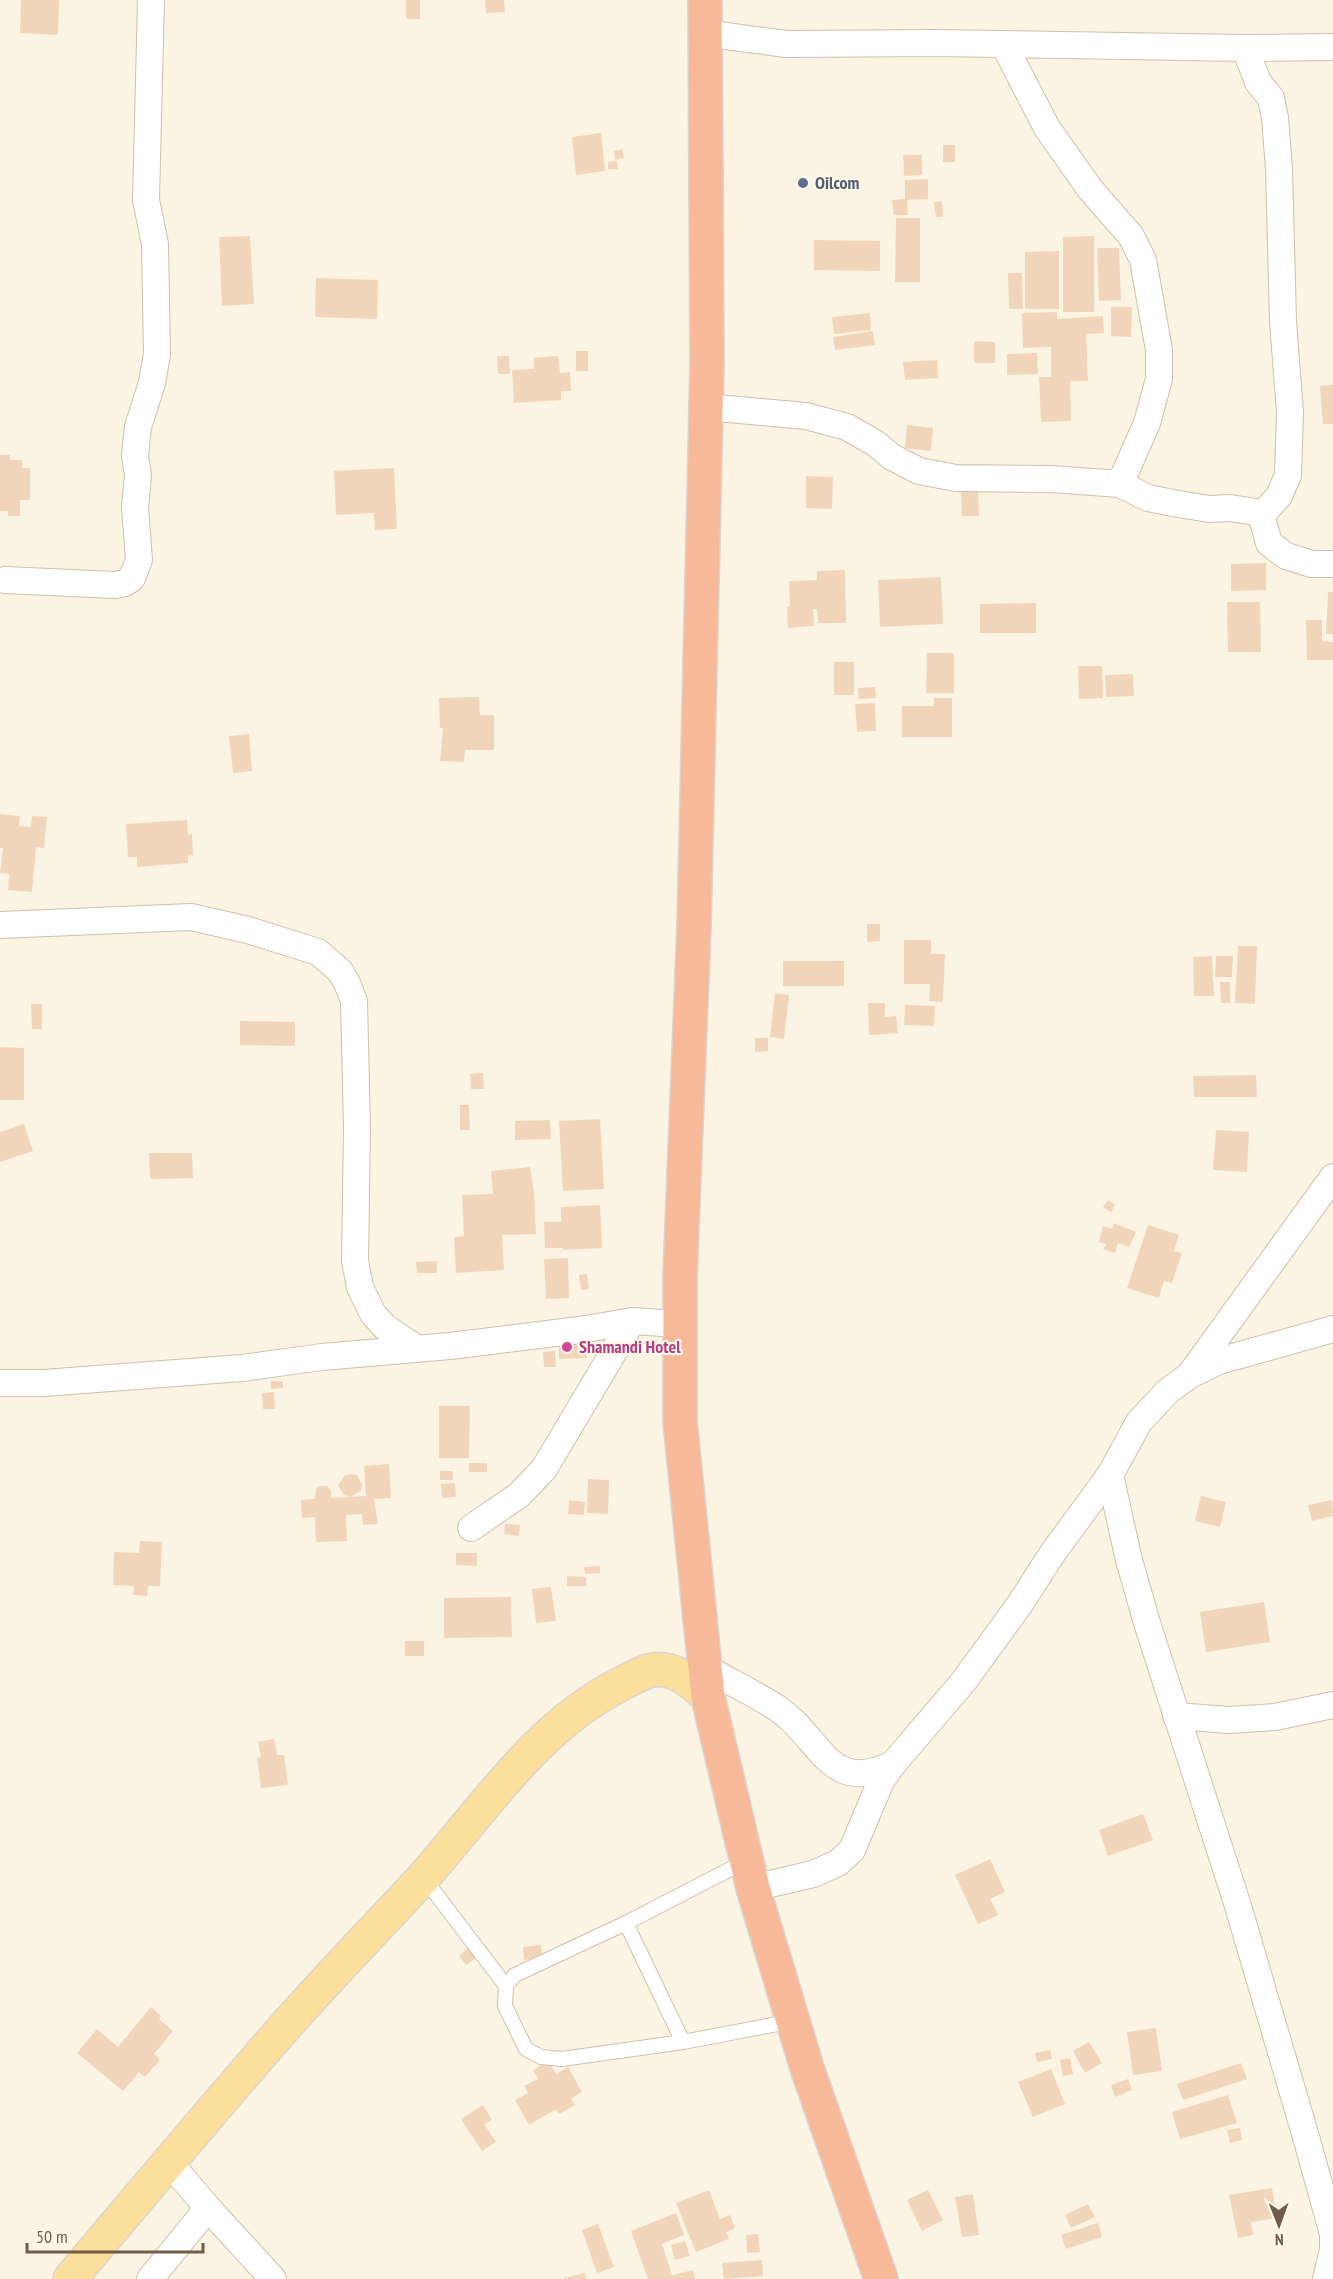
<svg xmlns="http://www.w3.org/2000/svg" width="1333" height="2279" viewBox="0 0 1333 2279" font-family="'PT Sans Narrow',sans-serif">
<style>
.building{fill:#f1d5ba}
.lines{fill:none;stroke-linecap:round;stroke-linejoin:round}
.lane-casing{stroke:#cfbfac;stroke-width:16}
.street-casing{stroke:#cfbfac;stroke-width:28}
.primary-casing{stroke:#dbd4d0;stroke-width:36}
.highway-casing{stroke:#dbd4d0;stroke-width:36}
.lane{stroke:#fff;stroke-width:14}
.street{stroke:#fff;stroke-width:26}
.primary{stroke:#fbdf9a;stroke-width:33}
.highway{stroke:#f7b998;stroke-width:33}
.service-dot{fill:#5c6f8a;stroke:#fff8e8;stroke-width:2}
.hotel-dot{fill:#d1479c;stroke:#fff8e8;stroke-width:2}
.labels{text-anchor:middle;stroke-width:4.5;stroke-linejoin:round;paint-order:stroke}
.service-label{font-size:18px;font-weight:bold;fill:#4e5e75;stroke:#fff8e8;text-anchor:start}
.hotel-label{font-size:18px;font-weight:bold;fill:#b23c85;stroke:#fff8e8;text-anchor:start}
</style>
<rect width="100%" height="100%" fill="#fcf4e2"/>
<g class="building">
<path d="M21 0H59L58 35 20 33Z"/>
<rect x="406" y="0" width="14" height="19"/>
<path d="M485 0H504L505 12 486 13Z"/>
<path d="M601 133 605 171 576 175 572 137Z"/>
<rect x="943" y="145" width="12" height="17"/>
<path d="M622 149 624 158 615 160 614 151Z"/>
<path d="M903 155H922V175L904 176Z"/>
<path d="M617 161 618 169H608V162Z"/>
<path d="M928 179V199L907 200 908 215H894L892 200 905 199V180Z"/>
<path d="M942 201 943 217H936L934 202Z"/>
<path d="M896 218H920V282H895Z"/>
<path d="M250 236 254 304 222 306 219 237Z"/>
<path d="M1094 236V312H1063V237Z"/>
<path d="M814 240 880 241V271L814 270Z"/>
<path d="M1097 248H1119L1121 300 1099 301Z"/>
<path d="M1059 251V309H1025V252Z"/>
<path d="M1008 273H1022L1023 309H1009Z"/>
<path d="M316 278 378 280 377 319 315 317Z"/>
<path d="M1111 307H1132L1131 337 1111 336Z"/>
<path d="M1057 312V319L1103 316 1104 333 1086 334 1088 381H1070L1071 421 1041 422 1039 377H1051V347L1023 348 1022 313Z"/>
<path d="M870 313 871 330 834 334 832 317Z"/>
<path d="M873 331 875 345 835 350 833 337Z"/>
<path d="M974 341 995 342V363H974Z"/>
<rect x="576" y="351" width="12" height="20"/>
<path d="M1037 353 1038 374 1007 375V354Z"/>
<path d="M497 356H509L510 374H498Z"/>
<path d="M558 356 560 373 570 372 571 391H561V400L514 403 512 370 534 369V358Z"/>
<path d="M937 360 938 378 905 380 903 362Z"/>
<path d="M1333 385V424H1323L1320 386Z"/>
<path d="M907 425 933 428 931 451 905 448Z"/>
<path d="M0 455H10V460H22V468H30V500H20V516H8V511H0Z"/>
<path d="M394 468 397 529 375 530 374 513 336 515 334 471Z"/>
<path d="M806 476 833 477 832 509 806 508Z"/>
<path d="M961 489H978L979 516H962Z"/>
<path d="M1266 563V590L1231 591V564Z"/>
<path d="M845 570 846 623H818L817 609H813L814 626 788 628 787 607 790 606 789 581 817 580V571Z"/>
<path d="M941 577 943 624 880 627 878 580Z"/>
<path d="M1328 592H1333V634H1326Z"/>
<path d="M1227 602H1260L1261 652H1228Z"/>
<path d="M1036 603V633H980V604Z"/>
<path d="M1306 620H1322V641L1333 642V660H1307Z"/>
<path d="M927 653H954V693H926Z"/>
<rect x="834" y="662" width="20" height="33"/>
<path d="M1078 666H1102L1103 698 1079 699Z"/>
<path d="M1133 674 1134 696 1106 697 1105 675Z"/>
<path d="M875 687 876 698 859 699 858 688Z"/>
<path d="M479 697 480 715H494V750H465L464 762 440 761 443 728H440L439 698Z"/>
<path d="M934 698H952V737H902V706H934Z"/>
<path d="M875 703 876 731 857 732 855 704Z"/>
<path d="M249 734 252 771 233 773 229 736Z"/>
<path d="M0 814 20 816 19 826 31 827 32 816 47 817 44 848 36 847 32 892 8 890 9 874 0 873 3 848H0Z"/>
<path d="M187 820 188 835 192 834 193 855 188 856V863L137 867V857H128L126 824Z"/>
<path d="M867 924H880V941L867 942Z"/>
<path d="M904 940H931V954H945L943 1002 929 1001 930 984H904Z"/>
<path d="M1238 946H1257L1255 1004 1235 1003Z"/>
<path d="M1212 956 1214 996H1194L1193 957Z"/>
<path d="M1216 956H1233L1232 977H1215Z"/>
<rect x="783" y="961" width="61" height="25"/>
<path d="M1220 982H1230V1003H1221Z"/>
<path d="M775 993 789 995 784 1039 770 1037Z"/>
<path d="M868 1003H885V1017L896 1016 898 1033 869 1035Z"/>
<path d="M31 1004H42V1029H32Z"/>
<path d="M905 1005 935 1006 934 1026 904 1025Z"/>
<path d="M240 1021 295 1022V1046L240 1045Z"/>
<path d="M755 1038H768V1051L755 1052Z"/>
<path d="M0 1047 24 1048V1100H0Z"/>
<path d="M483 1073 484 1089H471L470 1074Z"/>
<path d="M1256 1075 1257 1097H1194L1193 1076Z"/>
<path d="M460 1105H469L470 1130H460Z"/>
<path d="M600 1119 604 1189 563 1191 559 1121Z"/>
<path d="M550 1120 551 1139 515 1140V1121Z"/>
<path d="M24 1124 33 1151 0 1162V1132Z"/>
<path d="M1216 1130 1249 1132 1247 1172 1213 1170Z"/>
<path d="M149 1153H192L193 1178 150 1179Z"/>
<path d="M530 1167 534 1192 536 1234 502 1235 504 1270 456 1273 454 1237 464 1236 462 1195 493 1194 491 1171Z"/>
<path d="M1108 1200 1115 1205 1111 1212 1103 1207Z"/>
<path d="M600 1205 602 1248 563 1250V1248H545L544 1222H561V1207Z"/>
<path d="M1114 1223 1136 1232 1129 1247 1118 1243 1115 1253 1103 1249 1106 1244 1099 1242 1103 1226 1112 1229Z"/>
<path d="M1148 1225 1179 1235 1174 1251 1182 1253 1172 1283 1164 1281 1159 1298 1127 1288Z"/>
<path d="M568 1258 569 1298 546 1299 544 1259Z"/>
<path d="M437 1261V1273H417L416 1262Z"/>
<path d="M587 1274 589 1289 581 1290 579 1275Z"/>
<path d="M586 1341 587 1358 559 1359V1343Z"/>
<path d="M555 1351 556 1367H544L543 1352Z"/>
<path d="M271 1381H283V1388L271 1389Z"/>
<path d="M274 1392 275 1409H263L262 1393Z"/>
<path d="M439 1406H470L469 1458H439Z"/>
<rect x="469" y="1463" width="18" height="9"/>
<path d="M389 1464 391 1498 374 1499 378 1524 363 1525 362 1514 346 1515 347 1541 316 1542 315 1517 302 1518 301 1500 315 1499 316 1488 321 1486H327L331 1490V1498L350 1497 344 1495 338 1485 345 1475 351 1474 357 1475 362 1485 361 1491 350 1497 366 1496 364 1466Z"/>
<rect x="440" y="1471" width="13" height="9"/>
<path d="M588 1479 609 1480 608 1514 587 1513Z"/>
<path d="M455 1483 456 1497 442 1498 441 1484Z"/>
<path d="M1201 1496 1226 1502 1220 1527 1195 1521Z"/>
<path d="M569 1500 585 1502 584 1515 568 1514Z"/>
<path d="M1332 1500 1333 1516 1312 1521 1308 1505Z"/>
<path d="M505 1524 520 1525 519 1536 504 1534Z"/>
<path d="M140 1541 162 1542 160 1586H148L147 1596 133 1595 134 1586 113 1585 114 1552 139 1553Z"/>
<path d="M456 1553H477V1566L456 1565Z"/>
<path d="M600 1566V1573L585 1574 584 1567Z"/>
<path d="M567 1576 586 1577V1586H567Z"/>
<path d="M551 1587 556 1621 536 1623 532 1589Z"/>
<path d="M511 1597 512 1637 444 1638V1598Z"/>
<path d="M1264 1602 1270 1642 1206 1652 1200 1612Z"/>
<rect x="405" y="1641" width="19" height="15"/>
<path d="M274 1739 277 1755H284L288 1785 261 1788 257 1758 261 1757 258 1742Z"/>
<path d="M1143 1814 1153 1840 1108 1856 1099 1830Z"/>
<path d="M990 1859 1005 1892 990 1899 998 1915 978 1924 955 1875Z"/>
<path d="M541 1945 542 1957 524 1960 523 1947Z"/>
<path d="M468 1948 476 1958 466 1965 459 1956Z"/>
<path d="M151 2007 161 2016 159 2019 173 2031 154 2054 160 2060 145 2077 139 2072 123 2091 77 2053 97 2029 118 2047Z"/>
<path d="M1156 2028 1162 2071 1133 2075 1127 2032Z"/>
<path d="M1089 2042 1102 2063 1085 2073 1073 2051Z"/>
<path d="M1050 2050 1052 2059 1037 2062 1035 2053Z"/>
<path d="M1070 2058 1073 2074 1063 2076 1060 2060Z"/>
<path d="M549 2061 556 2074 568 2067 582 2092 571 2099 575 2105 559 2114 556 2109 529 2125 515 2100 528 2093 524 2086 538 2079 533 2070Z"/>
<path d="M1241 2063 1247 2079 1183 2100 1177 2084Z"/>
<path d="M1051 2069 1065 2104 1033 2117 1018 2082Z"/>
<path d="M1128 2079 1132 2090 1115 2097 1111 2085Z"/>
<path d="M1228 2095 1237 2123 1180 2139 1172 2112Z"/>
<path d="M483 2105 492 2120 484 2124 496 2142 482 2151 461 2119Z"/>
<path d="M1240 2128 1242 2140 1230 2143 1227 2130Z"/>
<path d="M1272 2188 1277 2218 1251 2222 1253 2235 1238 2238 1229 2195Z"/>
<path d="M709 2190 720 2219 730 2215 735 2228 726 2232 729 2239 696 2252 676 2203Z"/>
<path d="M928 2190 943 2220 922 2231 907 2200Z"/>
<path d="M973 2194 979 2235 962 2237 955 2197Z"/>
<path d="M1088 2204 1095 2217 1071 2228 1065 2215Z"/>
<path d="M676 2213 684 2235 662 2244 672 2275 693 2270 695 2279H648L631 2231Z"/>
<path d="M1098 2223 1102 2237 1066 2249 1061 2235Z"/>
<path d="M598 2224 614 2267 597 2273 582 2230Z"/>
<path d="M758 2234 760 2252 747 2253 746 2235Z"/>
<path d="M685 2241 690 2256 675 2260 671 2245Z"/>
<path d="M762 2260 763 2276 724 2279 722 2263Z"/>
<path d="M585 2273 586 2279H564V2278Z"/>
</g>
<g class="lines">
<g class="lane-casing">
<g id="lane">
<path d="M746 1861 626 1923 515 1975 506 1986 505 2006 526 2049 541 2057 562 2059 683 2042 793 2021"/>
<path d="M423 1877 506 1986"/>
<path d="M626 1923 683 2042"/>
</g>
</g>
<g class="street-casing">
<g id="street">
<path d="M704 33 786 44 934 43 1245 48 1333 47"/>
<path d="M1004 45 1047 128 1090 189 1131 236 1143 260 1159 350V379L1147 423 1120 484"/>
<path d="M1245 48 1258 82 1271 98 1275 118 1279 169 1283 322 1290 412 1288 475 1279 496 1266 510 1262 518"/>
<path d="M706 407 806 416 847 427 875 443 892 457 919 471 956 478 1051 479 1120 484 1148 498 1173 503 1209 509 1230 508 1256 512 1262 518 1269 543 1286 556 1312 564H1333"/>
<path d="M5 580 115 585 125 583 132 578 139 560 135 507 138 476 135 455 138 427 152 383 157 354 155 244 146 200 151 0"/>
<path d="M0 925 191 917 248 930 318 952 340 971 347 983 354 1001 357 1128 355 1261 360 1287 373 1314 385 1327 416 1348"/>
<path d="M1192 1372 1333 1177"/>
<path d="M0 1383H44L242 1368 322 1357 450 1346 587 1329 632 1321 679 1324"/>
<path d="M1110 1475 1129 1560 1147 1623 1238 1906 1306 2137 1333 2234V2250L1326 2279"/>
<path d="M471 1528 519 1495 544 1469 632 1321"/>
<path d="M705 1667C728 1681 754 1693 777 1708 821 1737 828 1796 893 1764"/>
<path d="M1176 1716 1229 1720 1275 1717 1333 1705"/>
<path d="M753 1888 813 1874 838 1863 852 1850 881 1781 893 1764 964 1681 1020 1604 1052 1554 1110 1475 1139 1422 1168 1391 1190 1375 1219 1361 1333 1329"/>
<path d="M169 2162 208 2208 273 2279"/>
<path d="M150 2279 208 2208"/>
</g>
</g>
<g class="primary-casing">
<path id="primary" d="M70 2279C136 2201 202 2122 269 2045 318 1988 370 1935 421 1880 483 1811 535 1728 619 1685 629 1680 638 1675 648 1671 672 1664 692 1682 708 1697"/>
</g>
<g class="highway-casing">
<path id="highway" d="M705 0 707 364 694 926 680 1276V1421L708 1697 753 1888 807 2068 881 2279"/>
</g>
<use href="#lane" class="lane"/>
<use href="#street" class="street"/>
<use href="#primary" class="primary"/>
<use href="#highway" class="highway"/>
</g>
<circle class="service-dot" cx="803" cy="183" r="6"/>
<circle class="hotel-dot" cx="567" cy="1347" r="6"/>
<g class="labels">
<g class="service-label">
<text x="815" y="189">Oilcom</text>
</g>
<g class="hotel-label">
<text x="579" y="1353">Shamandi Hotel</text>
</g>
</g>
<g transform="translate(1279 2225) rotate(179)" stroke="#fff8e8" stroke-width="4.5" paint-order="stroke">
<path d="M0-4.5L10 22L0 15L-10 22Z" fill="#735b49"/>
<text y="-9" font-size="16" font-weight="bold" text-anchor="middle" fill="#735b49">N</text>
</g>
<path d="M27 2243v9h176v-9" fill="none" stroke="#735b49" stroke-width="3"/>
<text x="36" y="2243" font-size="18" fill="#735b49" stroke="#fff8e8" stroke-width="4.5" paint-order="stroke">50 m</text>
</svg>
